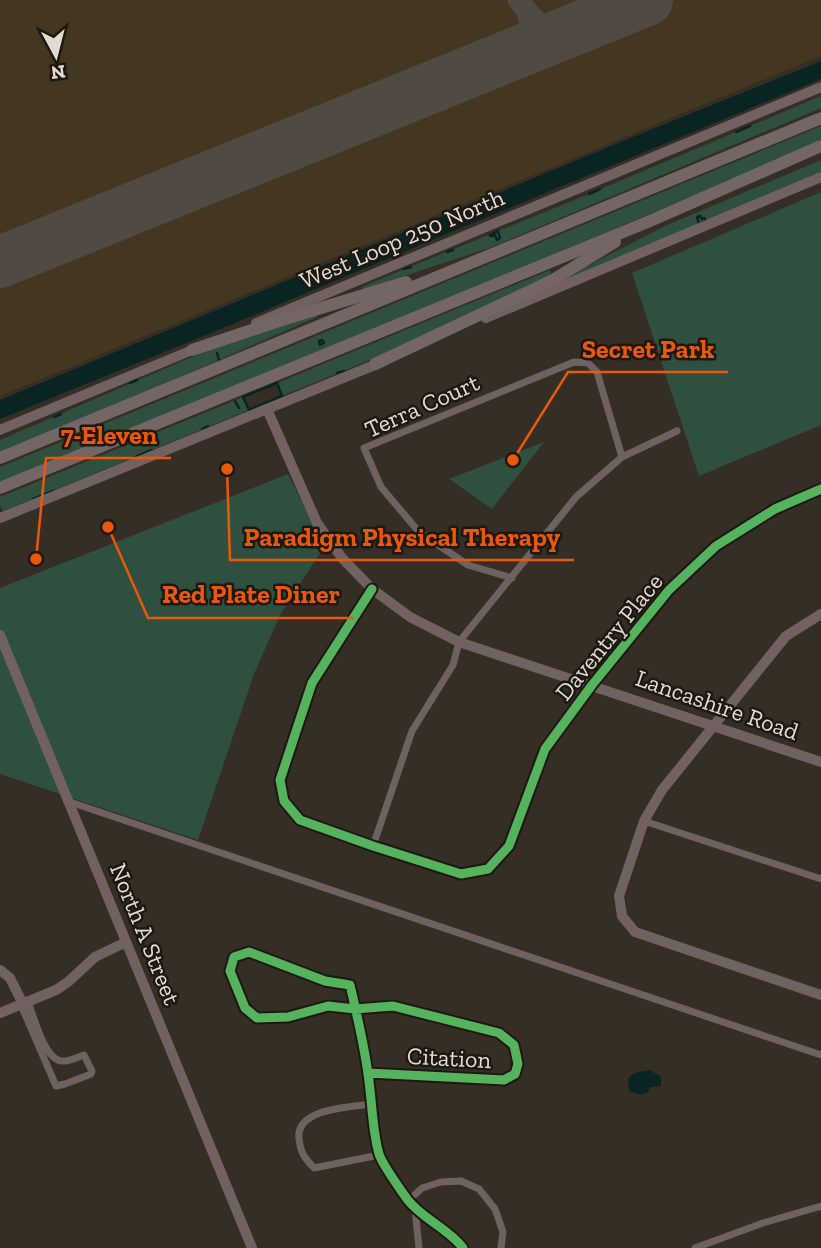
<svg xmlns="http://www.w3.org/2000/svg" width="821" height="1248" viewBox="0 0 821 1248" font-family="'Zilla Slab',serif">
<style>
.built{fill:#443722}
.green{fill:#2f4f3f}
.water{fill:#0a2423}
.lines{fill:none;stroke-linecap:round;stroke-linejoin:round}
.stream{stroke:#0a2423;stroke-width:2.5}
.taxiway{stroke:#514a43;stroke-width:21}
.runway{stroke:#514a43;stroke-width:52}
.street{stroke:#706161;stroke-width:7}
.secondary{stroke:#716261;stroke-width:10}
.highway{stroke:#736665;stroke-width:12}
.cycleway-casing{stroke:#1d1811;stroke-width:13}
.cycleway{stroke:#56b35d;stroke-width:9}
.labels{text-anchor:middle;stroke-width:5;stroke-linejoin:round;paint-order:stroke}
.street-label{font-size:24px;fill:#e2dbd1;stroke:#1d1811}
.leader{fill:none;stroke:#e8590c;stroke-width:2.5}
.callout-dot{fill:#e8590c;stroke:#1d1811;stroke-width:2.5}
.callout-label{font-size:26px;text-anchor:middle;font-weight:bold;fill:#e8590c;stroke:#1d1811;stroke-width:5;stroke-linejoin:round;paint-order:stroke}
</style>
<rect width="100%" height="100%" fill="#342e25"/>
<path class="built" d="M0 0H821V56L0 396Z"/>
<g class="green">
<path d="M821 96V108L492 247 362 290V287L390 275 589 194Z"/>
<path d="M821 126V142L552 255 0 482V467Z"/>
<path d="M821 160V173L565 280 564 278 667 225Z"/>
<path d="M821 192V425L699 476 632 273Z"/>
<path d="M550 270 551 275 416 341 282 396 277 383Z"/>
<path d="M316 313 317 317 292 328 120 403 0 452V440L187 359 228 343Z"/>
<path d="M243 397 249 410 3 511 0 505V497Z"/>
<path d="M544 442 492 509 449 479Z"/>
<path d="M288 474 324 547 281 613 254 674 198 840 0 774V588Z"/>
</g>
<g class="water">
<path d="M821 61V79L444 235 228 326 0 419V400L618 143Z"/>
<path d="M650 1070 661 1077V1086L650 1087 648 1092 641 1095 629 1091 628 1079C634 1071 641 1072 650 1070Z"/>
</g>
<g class="lines">
<g class="stream">
<path d="M736 132 750 126"/>
<path d="M589 194 600 189"/>
<path d="M700 216 702 219 704 218 706 221 699 224 697 217Z"/>
<path d="M498 231 500 238 497 240 495 235 491 236 490 235Z"/>
<path d="M447 252 453 250"/>
<path d="M404 269 411 267"/>
<path d="M322 340 324 343 320 345 319 341Z"/>
<path d="M217 353 219 360"/>
<path d="M337 373 344 371"/>
<path d="M130 383 137 380"/>
<path d="M277 383 282 396 249 410 243 397Z"/>
<path d="M235 401 239 408"/>
<path d="M54 417 61 414"/>
<path d="M202 429 208 426"/>
<path d="M133 458 152 450"/>
<path d="M33 499 53 491"/>
</g>
<g class="taxiway">
<path d="M518 0C533 17 544 36 570 31"/>
<path d="M570 31C582 24 587 14 586 0"/>
<path d="M520 51 531 33 527 11"/>
</g>
<path class="runway" d="M0 262 647 0"/>
<g class="street">
<path d="M512 578 468 565 419 532 381 487 364 448 574 362 588 363 597 372 622 457"/>
<path d="M372 589 312 683 280 780 284 801 300 820 373 846 461 874 488 869 509 846 545 749 592 685 669 590 716 546 775 509 821 489"/>
<path d="M67 801 821 1055"/>
<path d="M644 821 821 879"/>
<path d="M373 846 412 731 453 665 459 642 576 497 622 457 677 431"/>
<path d="M21 1005 56 1086 65 1084 91 1074 92 1071 84 1055C77 1057 69 1062 61 1061 44 1058 34 1017 28 1002"/>
<path d="M368 1073 504 1080 515 1074 518 1064 514 1045 499 1033 393 1006 355 1009 328 1006 288 1017 257 1018 245 1008 230 971 234 957 249 952 325 981 350 985C357 1015 364 1044 368 1074 372 1099 372 1130 379 1154 382 1164 400 1189 407 1199 422 1219 448 1228 463 1248"/>
<path d="M372 1104C351 1107 295 1108 299 1139 301 1154 304 1157 314 1168L379 1155"/>
<path d="M408 1201 422 1188 441 1182 461 1181 479 1189 495 1209 503 1232 501 1248"/>
<path d="M415 1209 419 1248"/>
<path d="M695 1248 763 1223 821 1206"/>
</g>
<g class="secondary">
<path d="M486 318 821 177"/>
<path d="M256 323 821 87"/>
<path d="M267 409 317 523 342 558 372 589 410 617 459 642 821 762"/>
<path d="M0 430 197 348"/>
<path d="M0 518 382 362"/>
<path d="M821 614 786 636 662 790 644 821 619 896 622 916 635 932 821 995"/>
<path d="M0 635 252 1248"/>
<path d="M0 970 10 978 23 1004"/>
<path d="M0 1013 56 990 68 982 95 957 126 942"/>
</g>
<g class="highway">
<path d="M192 350 282 320 406 282"/>
<path d="M375 364 551 281 615 242"/>
<path d="M0 458 821 118"/>
<path d="M0 488 650 221 821 146"/>
</g>
<g class="cycleway-casing">
<g id="cycleway">
<path d="M372 589 312 683 280 780 284 801 300 820 373 846 461 874 488 869 509 846 545 749 592 685 669 590 716 546 775 509 821 489"/>
<path d="M368 1073 504 1080 515 1074 518 1064 514 1045 499 1033 393 1006 355 1009 328 1006 288 1017 257 1018 245 1008 230 971 234 957 249 952 325 981 350 985C357 1015 364 1044 368 1074 372 1099 372 1130 379 1154 382 1164 400 1189 407 1199 422 1219 448 1228 463 1248"/>
</g>
</g>
<use href="#cycleway" class="cycleway"/>
</g>
<g class="labels">
<g class="street-label">
<text transform="translate(402 239) rotate(-23)" y="8">West Loop 250 North</text>
<text transform="translate(422 406) rotate(-24)" y="8">Terra Court</text>
<text transform="translate(609 637) rotate(-51)" y="8">Daventry Place</text>
<text transform="translate(717 705) rotate(19)" y="8">Lancashire Road</text>
<text transform="translate(145 934) rotate(68)" y="8">North A Street</text>
<text transform="translate(449 1058) rotate(3)" y="8">Citation</text>
</g>
</g>
<path class="leader" d="M513 460L568 372H728M36 559L46 458H171M227 469L230 560H574M108 527L148 618H354"/>
<g class="callout-dot">
<circle cx="513" cy="460" r="7"/>
<circle cx="36" cy="559" r="7"/>
<circle cx="227" cy="469" r="7"/>
<circle cx="108" cy="527" r="7"/>
</g>
<g class="callout-label">
<text x="648" y="358">Secret Park</text>
<text x="109" y="444">7-Eleven</text>
<text x="402" y="546">Paradigm Physical Therapy</text>
<text x="251" y="603">Red Plate Diner</text>
</g>
<g transform="translate(56 56) rotate(173)" stroke="#1d1811" stroke-width="5" paint-order="stroke">
<path d="M0-5L12 26L0 18L-12 26Z" fill="#e2dbd1"/>
<text y="-10" font-size="19" font-weight="bold" text-anchor="middle" fill="#e2dbd1">N</text>
</g>
</svg>
